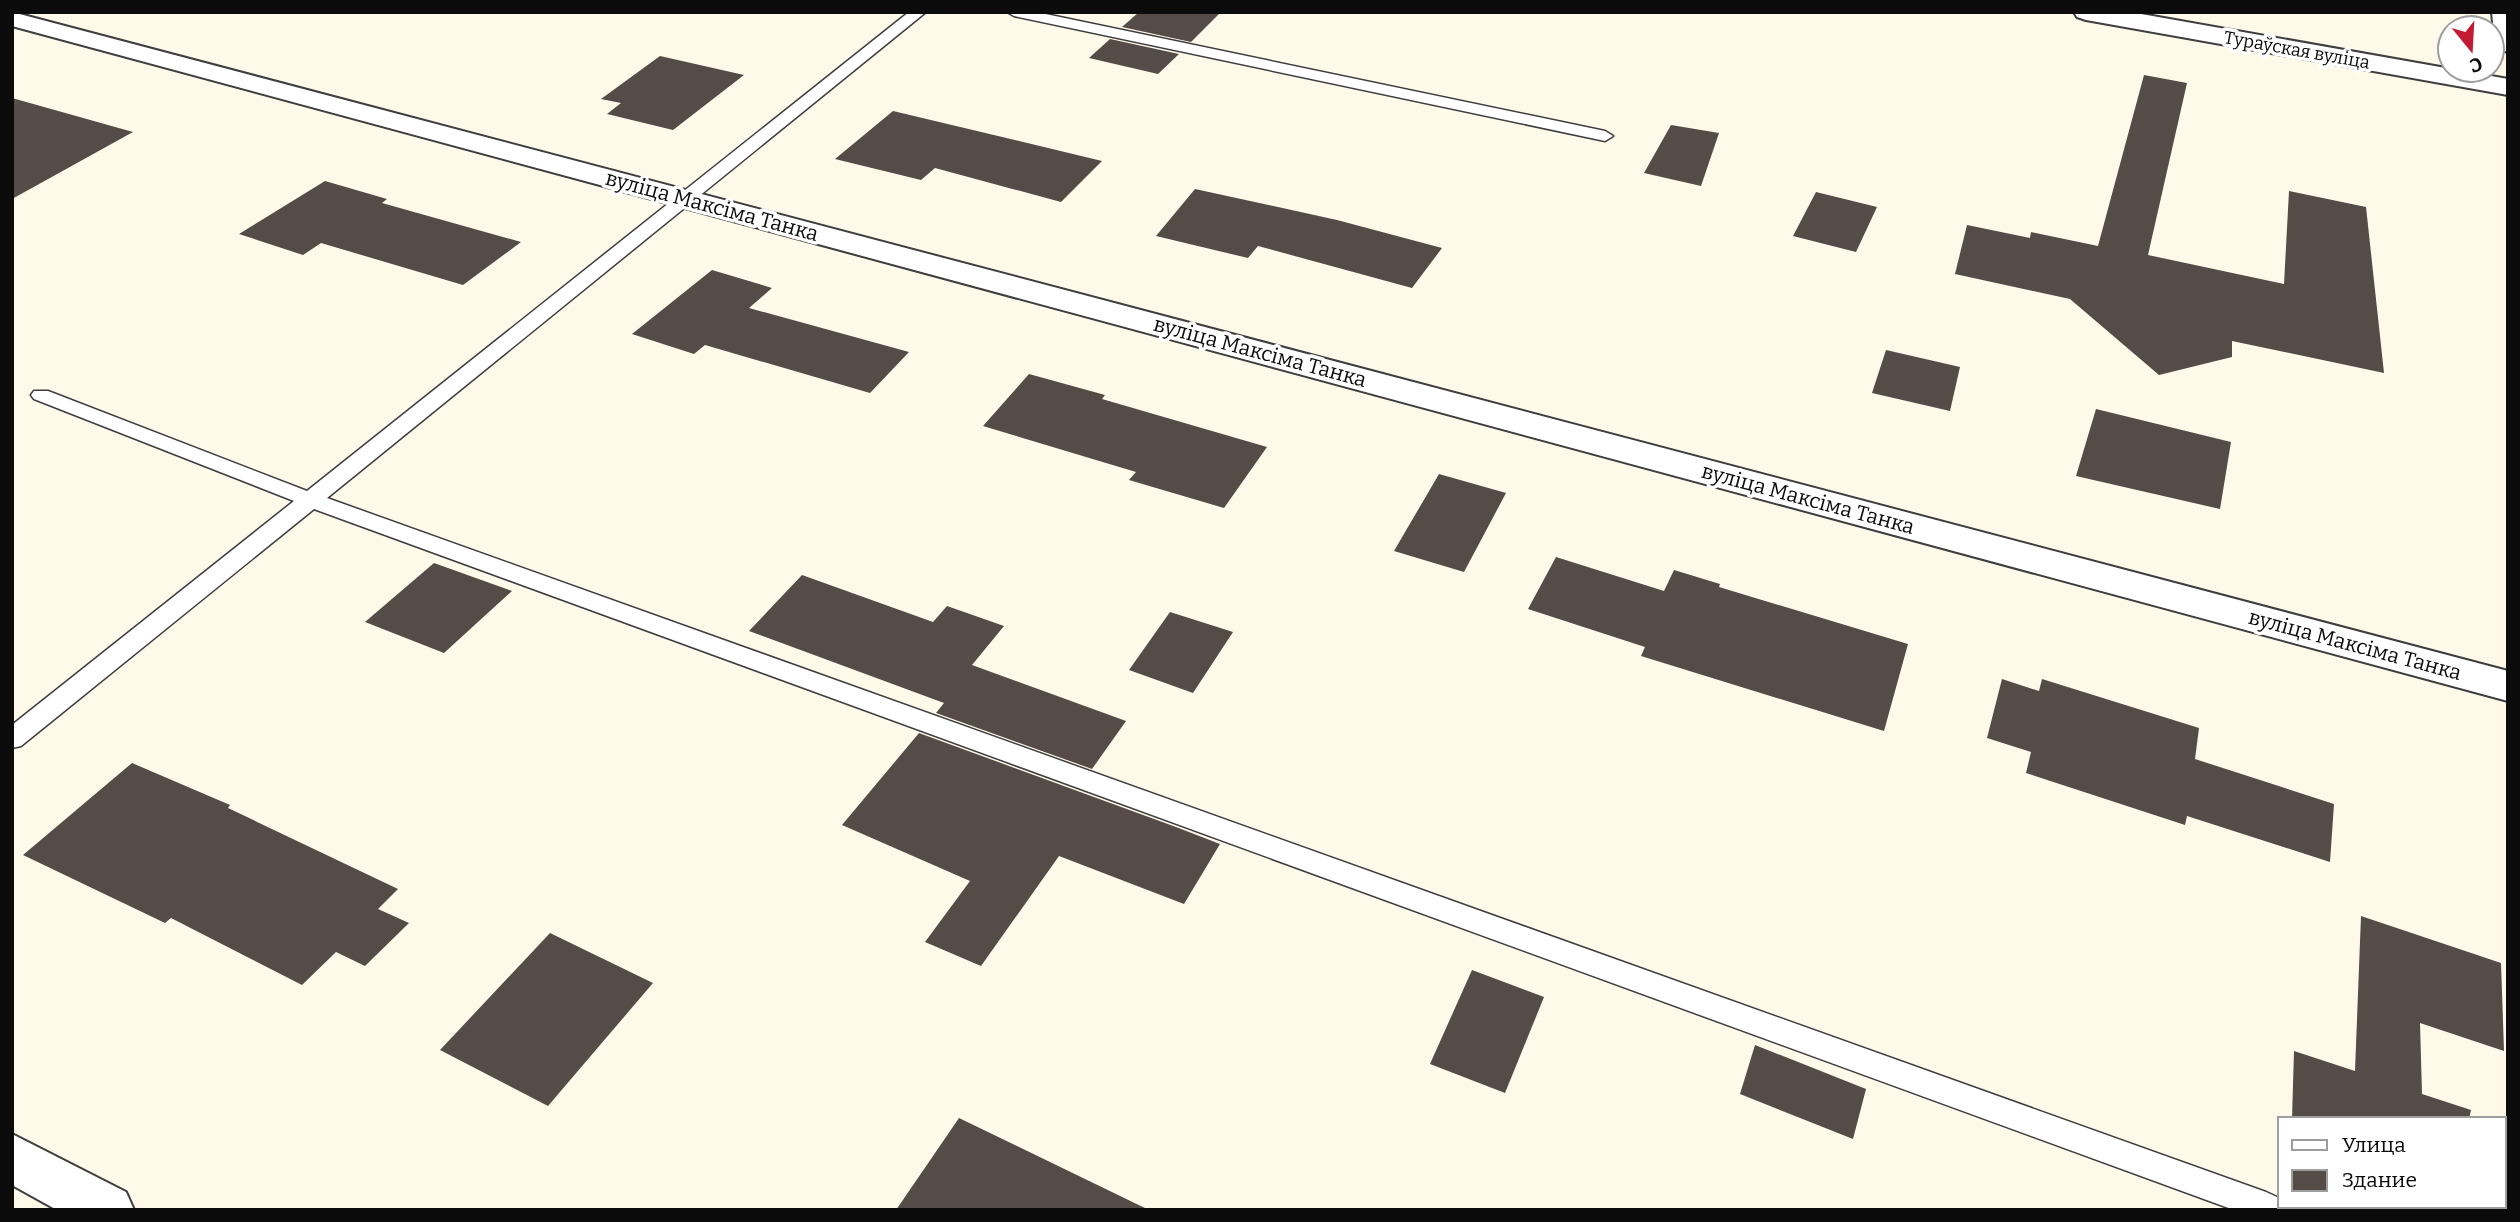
<svg xmlns="http://www.w3.org/2000/svg" width="2520" height="1222" viewBox="0 0 2520 1222" font-family="Bitter,serif">
<style>
.building{fill:#554b47}
.lines{fill:none;stroke-linecap:round;stroke-linejoin:round}
.lane-casing{stroke:#3e3e3e;stroke-width:3}
.street-casing{stroke:#3e3e3e;stroke-width:4}
.lane{fill:#fff;fill-rule:evenodd}
.street{fill:#fff;fill-rule:evenodd}
.labels{text-anchor:middle;stroke-width:7;stroke-linejoin:round;paint-order:stroke}
.far-street-label{font-size:18px;fill:#0b0b0b;stroke:#fff}
.street-label{font-size:21px;fill:#0b0b0b;stroke:#fff}
</style>
<rect width="100%" height="100%" fill="#fff9ea"/>
<g class="building">
<path d="M1139 12H1221L1191 42 1122 27Z"/>
<path d="M1110 39 1179 54 1158 74 1089 58Z"/>
<path d="M660 56 744 75 673 130 607 114 621 103 601 99Z"/>
<path d="M2144 75 2187 83 2148 255 2284 284 2289 191 2366 207 2384 373 2232 341V357L2159 375 2070 299 1955 274 1967 225 2030 238 2031 232 2098 246Z"/>
<path d="M12 98 133 132 12 199Z"/>
<path d="M893 111 1044 147 1102 161 1061 202 935 168 921 180 835 159Z"/>
<path d="M1671 125 1719 133 1701 186 1644 173Z"/>
<path d="M325 181 387 199 382 203 521 242 463 285 321 243 303 255 239 234Z"/>
<path d="M1195 189 1337 220 1442 248 1412 288 1258 246 1248 258 1156 236Z"/>
<path d="M1816 192 1877 207 1856 252 1793 236Z"/>
<path d="M712 270 772 288 749 308 909 352 870 393 705 345 694 354 632 334Z"/>
<path d="M1886 350 1960 367 1950 411 1872 393Z"/>
<path d="M1029 374 1105 395 1102 399 1267 447 1224 508 1129 480 1136 472 983 426Z"/>
<path d="M2096 409 2231 442 2220 509 2076 476Z"/>
<path d="M1439 474 1506 493 1464 572 1394 551Z"/>
<path d="M1556 557 1664 591 1674 570 1720 584 1719 587 1908 644 1884 731 1641 656 1645 647 1528 609Z"/>
<path d="M434 563 512 591 444 653 365 622Z"/>
<path d="M802 575 933 622 947 606 1004 626 972 665 1126 721 1092 769 936 713 944 703 749 631Z"/>
<path d="M1170 612 1233 632 1193 693 1129 670Z"/>
<path d="M2002 679 2039 691 2042 679 2199 728 2195 759 2334 804 2330 862 2187 816 2185 825 2026 773 2031 752 1987 738Z"/>
<path d="M919 733 1176 827 1220 844 1184 904 1059 856 981 966 925 942 970 881 842 825Z"/>
<path d="M132 763 230 805 228 808 398 889 378 909 409 923 365 966 336 952 302 985 171 918 165 923 23 855Z"/>
<path d="M2361 916 2501 963 2504 1051 2420 1023 2422 1094 2471 1110 2469 1119H2292L2294 1051 2355 1071Z"/>
<path d="M550 933 653 983 548 1106 440 1050Z"/>
<path d="M1472 970 1544 997 1505 1093 1430 1064Z"/>
<path d="M1755 1045 1866 1089 1853 1139 1740 1094Z"/>
<path d="M959 1118 1149 1210H896Z"/>
</g>
<g class="lines">
<g class="lane-casing">
<g id="lane">
<path d="M909 12H926L327 498 2266 1192 2277 1197 2280 1210H2234L314 509 21 746 12 748V725L294 501 34 399 31 395 34 391H48L307 491Z"/>
<path d="M1007 12H1036L1605 131 1613 136 1605 141 1014 16Z"/>
</g>
</g>
<g class="street-casing">
<g id="street">
<path d="M12 12 2508 671V701L12 26Z"/>
<path d="M2074 12H2130L2508 79V95L2086 20 2077 17Z"/>
<path d="M2492 12H2508V52L2499 49 2495 44Z"/>
<path d="M12 1134 126 1192 134 1210H57L12 1185Z"/>
</g>
</g>
<use href="#lane" class="lane"/>
<use href="#street" class="street"/>
</g>
<g class="labels">
<g class="far-street-label">
<text transform="translate(2297 50) rotate(10)" y="6">Тураўская вуліца</text>
</g>
<g class="street-label">
<text transform="translate(712 206) rotate(15)" y="7">вуліца Максіма Танка</text>
<text transform="translate(1260 352) rotate(15)" y="7">вуліца Максіма Танка</text>
<text transform="translate(1808 499) rotate(15)" y="7">вуліца Максіма Танка</text>
<text transform="translate(2355 645) rotate(15)" y="7">вуліца Максіма Танка</text>
</g>
</g>
<rect width="2520" height="1222" fill="none" stroke="#0b0b0b" stroke-width="28"/>
<rect x="2278" y="1117" width="228" height="91" fill="#ffffff" stroke="#9d9d9d" stroke-width="2"/>
<rect x="2292" y="1140" width="35" height="10" fill="#ffffff" stroke="#9d9d9d" stroke-width="2"/>
<text x="2342" y="1152" font-size="21" fill="#0b0b0b">Улица</text>
<rect x="2292" y="1170" width="35" height="21" fill="#554b47" stroke="#9d9d9d" stroke-width="2"/>
<text x="2342" y="1187" font-size="21" fill="#0b0b0b">Здание</text>
<g transform="translate(2471 49) rotate(162)"><circle r="33" fill="#ffffff" stroke="#9d9d9d" stroke-width="2"/>
<path d="M0-5L12 26L0 18L-12 26Z" fill="#c41a34"/>
<text y="-10" font-size="19" font-weight="bold" text-anchor="middle" fill="#0b0b0b">С</text>
</g>
</svg>
